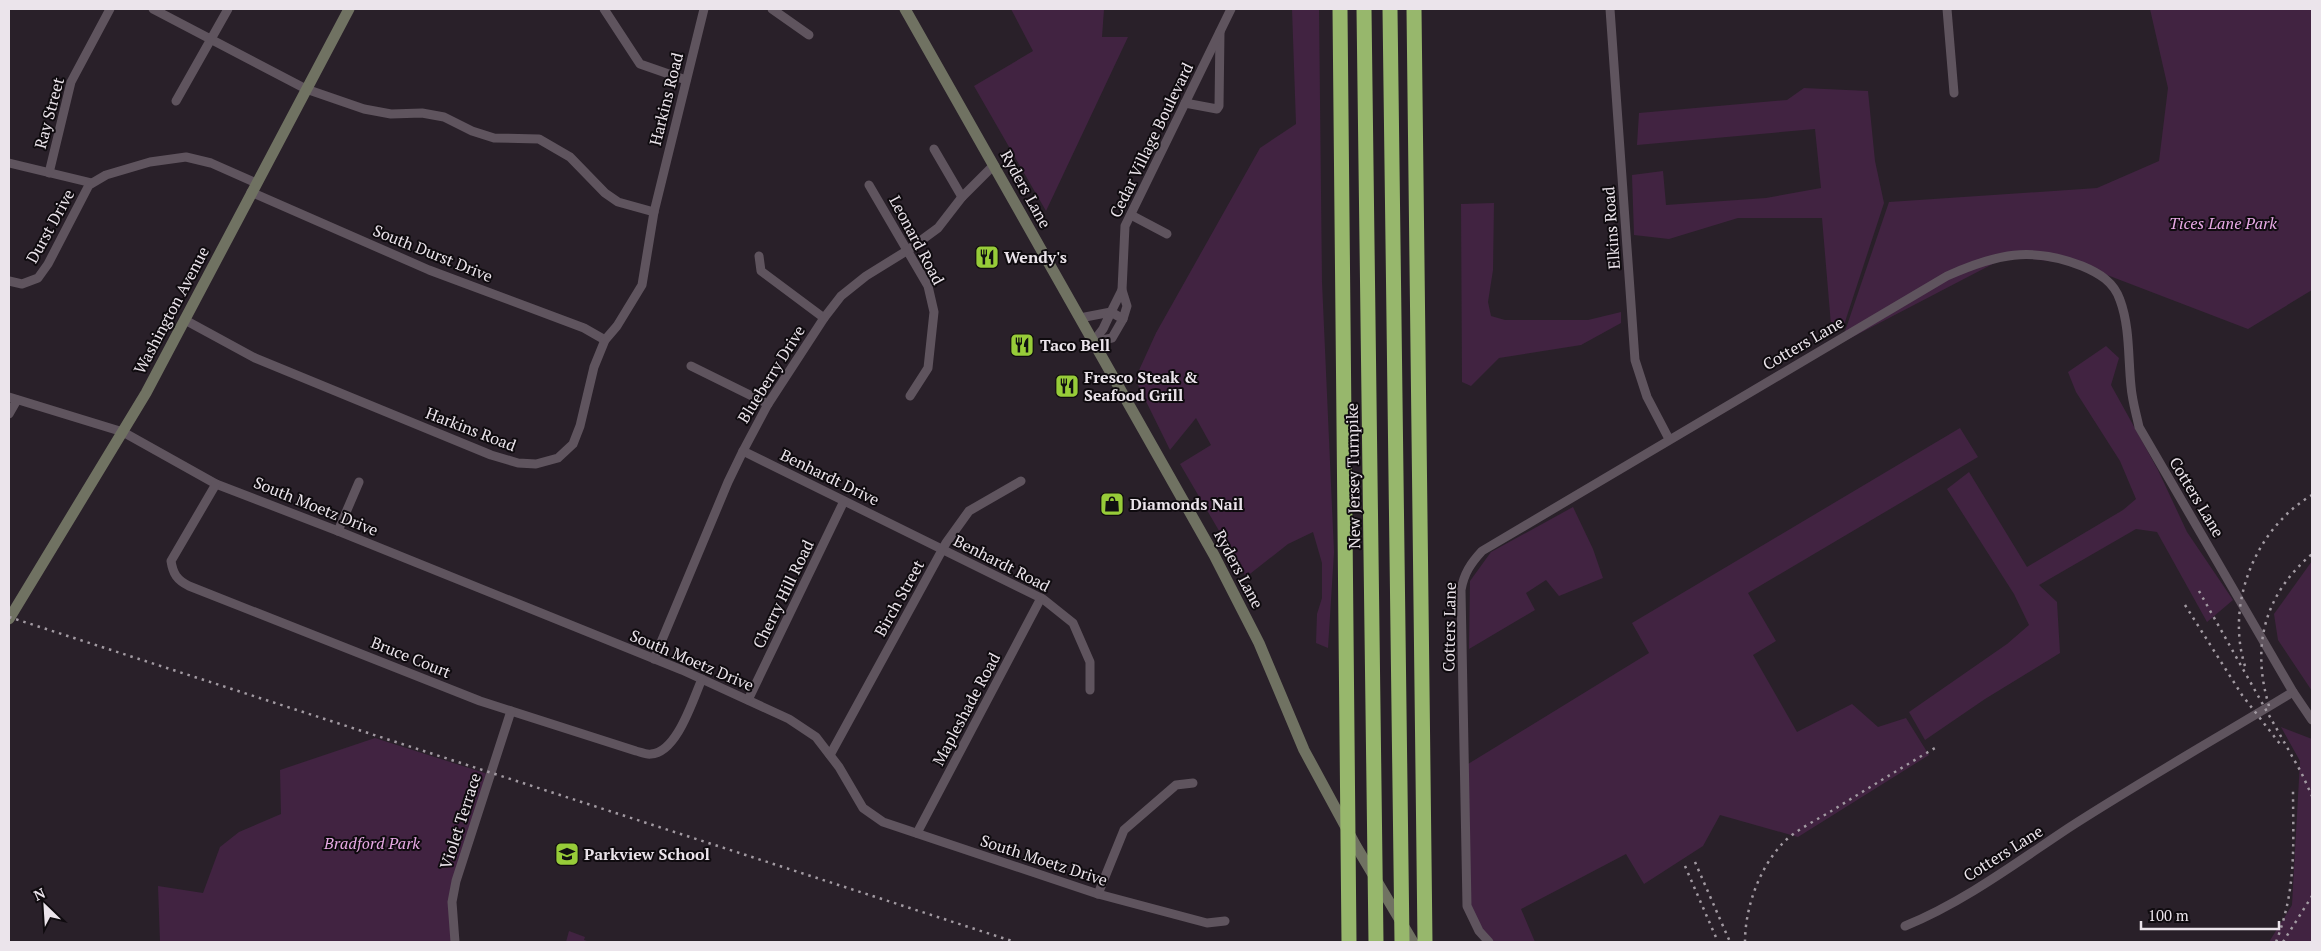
<svg xmlns="http://www.w3.org/2000/svg" width="2321" height="951" viewBox="0 0 2321 951" font-family="'PT Serif',serif">
<style>
.green{fill:#412341}
.lines{fill:none;stroke-linecap:round;stroke-linejoin:round}
.street{stroke:#5f545e;stroke-width:9}
.secondary{stroke:#707262;stroke-width:11}
.highway{stroke:#97b76c;stroke-width:15}
.rail{stroke:#a29aa2;stroke-width:2.5;stroke-dasharray:2.5 5;stroke-linecap:butt}
.labels{text-anchor:middle;stroke-width:4;stroke-linejoin:round;paint-order:stroke}
.street-label{font-size:16px;fill:#ebe4eb;stroke:#0f0b0f}
.park-label{font-size:16px;font-style:italic;fill:#e7a9e4;stroke:#0f0b0f}
.poi-label{font-size:16px;font-weight:bold;fill:#ebe4eb;stroke:#0f0b0f;text-anchor:start}
</style>
<rect width="100%" height="100%" fill="#292029"/>
<g class="green">
<path d="M1011 9H1104L1102 37H1128L1046 211 974 86 1033 51Z"/>
<path d="M1292 9H1319L1322 282 1334 552 1328 648 1316 643 1317 614 1322 598V563L1313 532 1288 544 1246 577 1180 464 1211 445 1196 418 1170 450 1135 379 1156 333 1260 148 1296 124Z"/>
<path d="M2150 9H2312V290L2248 329 2081 265 2008 256 1841 343 1889 202 2097 188 2159 161 2168 88Z"/>
<path d="M1804 88 1868 91 1875 161 1884 203 1843 328 1831 325 1822 218H1738L1669 239 1634 235 1632 175 1663 171 1666 205 1766 198 1821 188 1815 129 1637 145 1639 113 1787 100Z"/>
<path d="M1494 203 1493 270 1488 302 1491 316 1505 320H1588L1621 312V323L1581 345 1499 358 1471 386 1462 382 1461 204Z"/>
<path d="M2106 346 2119 358 2111 385 2158 470 2187 532 2233 600 2207 622 2157 532 2136 529 2039 585 2057 602 2060 653 1985 699 1925 740 1909 712 2007 644 2029 625 2014 594 1947 489 1969 472 2027 567 2123 510 2136 499 2120 461 2076 392 2068 372Z"/>
<path d="M1960 428 1978 457 1748 593 1776 641 1753 655 1797 732 1852 704 1878 727 1906 718 1929 755 1798 837 1720 815 1703 846 1644 884 1626 854 1521 909 1535 942H1493L1470 915 1468 764 1649 653 1632 623Z"/>
<path d="M1573 507 1593 549 1603 578 1559 596 1546 580 1526 593 1535 610 1469 649 1470 581 1491 552Z"/>
<path d="M2312 561V691L2278 640 2274 614Z"/>
<path d="M2281 727 2312 739V942H2269L2292 905 2300 761Z"/>
<path d="M375 738 494 776 455 897 457 942H160L158 886 203 893 220 847 239 832 281 814 280 770Z"/>
<path d="M569 931 585 937 584 940 590 942H566Z"/>
</g>
<g class="lines">
<g class="street">
<path d="M153 9 306 89 364 109 391 114 422 113 444 117 472 131 494 138 539 139 570 157 605 193 618 202 654 212"/>
<path d="M604 9 640 64 686 80"/>
<path d="M772 9 809 35"/>
<path d="M1610 9 1635 360 1647 397 1669 439"/>
<path d="M1947 9 1954 93"/>
<path d="M176 101 228 9"/>
<path d="M1185 103 1217 109 1219 106 1220 32"/>
<path d="M934 149 962 197"/>
<path d="M9 163 92 183"/>
<path d="M49 173 71 82 110 9"/>
<path d="M869 185 928 286 934 312 928 368 910 396"/>
<path d="M251 192 429 270 584 328 605 340"/>
<path d="M1131 215 1167 234"/>
<path d="M759 256 761 271 824 318"/>
<path d="M9 281 22 284 38 278 48 264 89 185 106 175 150 162 186 157 211 163 256 183"/>
<path d="M1080 318 1111 312 1122 290"/>
<path d="M185 320 255 358 491 455 518 463 536 464 558 458 573 444 580 426 594 367 605 340 617 326 642 285 654 212 704 9"/>
<path d="M1093 342 1112 338 1123 319 1127 306 1122 290 1125 226 1231 9"/>
<path d="M1093 342 1103 329 1111 312 1123 319"/>
<path d="M691 366 768 404"/>
<path d="M9 397 123 432 216 484 338 531 682 670 789 719 816 737 839 767 863 808 883 822 1098 894 1207 923 1225 921"/>
<path d="M9 414 17 400"/>
<path d="M743 451 1043 599 1073 623 1090 662V690"/>
<path d="M216 484 171 561C173 574 177 580 189 586L480 701 636 751C640 752 647 755 651 754 677 753 693 699 702 679"/>
<path d="M338 531 359 482"/>
<path d="M654 659 728 482 743 451 768 404 824 318 841 296 866 276 908 250 938 228 962 197 994 165"/>
<path d="M748 700 844 501"/>
<path d="M830 755 946 543 969 511 1021 481"/>
<path d="M917 833 1041 598"/>
<path d="M1098 894 1124 830 1176 785 1193 783"/>
<path d="M1905 926C1964 902 2017 862 2070 827 2143 780 2219 737 2293 692"/>
<path d="M455 942 452 902 456 881 511 711"/>
<path d="M1489 942 1479 931 1467 906 1461 590C1464 573 1471 563 1482 551L1947 276C1996 254 2031 246 2082 266 2099 273 2114 282 2120 300 2130 327 2128 358 2131 386 2132 400 2136 413 2139 427L2293 692 2312 720"/>
</g>
<g class="secondary">
<path d="M905 9 1214 555 1259 643 1304 750 1356 846 1413 942"/>
<path d="M9 619 146 393 349 9"/>
</g>
<g class="highway">
<path d="M1340 9 1349 942"/>
<path d="M1364 9 1376 942"/>
<path d="M1390 9 1402 942"/>
<path d="M1414 9 1425 942"/>
</g>
<g class="rail">
<path d="M2199 591 2301 772 2312 796"/>
<path d="M2185 605 2242 695 2280 744"/>
<path d="M9 617 1015 942"/>
<path d="M2245 666C2225 603 2256 528 2312 495"/>
<path d="M2269 706C2251 646 2264 595 2312 554"/>
<path d="M1695 862 1730 942"/>
<path d="M1685 866 1718 942"/>
<path d="M1745 942C1745 908 1759 869 1782 844 1795 830 1817 820 1833 810 1867 789 1901 768 1935 748"/>
<path d="M2276 942C2297 888 2293 845 2293 788"/>
<path d="M2283 942 2312 896"/>
</g>
</g>
<defs>
<g id="restaurant-square" transform="scale(1.25)"><rect x="-9" y="-9" width="18" height="18" rx="4" fill="#97cc39" stroke="#0f0b0f"/><path d="M-5-6h1v4h1v-4h1v4h1v-4h1v5L-1.5 .5V6h-2V.5L-5-1ZM5-6V6H3V1.5H1.5Q1.5-4 5-6Z" fill="#111"/></g>
<g id="shop-square" transform="scale(1.25)"><rect x="-9" y="-9" width="18" height="18" rx="4" fill="#97cc39" stroke="#0f0b0f"/><path d="M-5-2.5h2.3a2.7 3.5 0 0 1 5.4 0H5L5.5 6h-11ZM-1.5-2.5h3a1.5 2.3 0 0 0-3 0Z" fill="#111"/></g>
<g id="school-square" transform="scale(1.25)"><rect x="-9" y="-9" width="18" height="18" rx="4" fill="#97cc39" stroke="#0f0b0f"/><path d="M0-5L7-2L0 1L-7-2ZM-4 1L0 2.5L4 1V4Q0 6-4 4Z" fill="#111"/></g>
</defs>
<g fill-rule="evenodd">
<use href="#restaurant-square" x="987" y="257"/>
<use href="#restaurant-square" x="1022" y="345"/>
<use href="#restaurant-square" x="1067" y="386"/>
<use href="#shop-square" x="1112" y="504"/>
<use href="#school-square" x="567" y="854"/>
</g>
<g class="labels">
<g class="street-label">
<text transform="translate(666 99) rotate(-76)" y="6">Harkins Road</text>
<text transform="translate(49 113) rotate(-75)" y="6">Ray Street</text>
<text transform="translate(1151 140) rotate(-64)" y="6">Cedar Village Boulevard</text>
<text transform="translate(1026 189) rotate(61)" y="6">Ryders Lane</text>
<text transform="translate(50 226) rotate(-61)" y="6">Durst Drive</text>
<text transform="translate(1611 228) rotate(-94)" y="6">Elkins Road</text>
<text transform="translate(917 240) rotate(62)" y="6">Leonard Road</text>
<text transform="translate(433 253) rotate(22)" y="6">South Durst Drive</text>
<text transform="translate(171 310) rotate(-62)" y="6">Washington Avenue</text>
<text transform="translate(1803 343) rotate(-30)" y="6">Cotters Lane</text>
<text transform="translate(771 374) rotate(-58)" y="6">Blueberry Drive</text>
<text transform="translate(471 429) rotate(21)" y="6">Harkins Road</text>
<text transform="translate(1353 476) rotate(-91)" y="6">New Jersey Turnpike</text>
<text transform="translate(830 477) rotate(26)" y="6">Benhardt Drive</text>
<text transform="translate(2197 497) rotate(59)" y="6">Cotters Lane</text>
<text transform="translate(316 506) rotate(22)" y="6">South Moetz Drive</text>
<text transform="translate(1002 563) rotate(27)" y="6">Benhardt Road</text>
<text transform="translate(1239 569) rotate(62)" y="6">Ryders Lane</text>
<text transform="translate(783 594) rotate(-64)" y="6">Cherry Hill Road</text>
<text transform="translate(899 598) rotate(-61)" y="6">Birch Street</text>
<text transform="translate(1449 627) rotate(-89)" y="6">Cotters Lane</text>
<text transform="translate(411 657) rotate(22)" y="6">Bruce Court</text>
<text transform="translate(692 660) rotate(23)" y="6">South Moetz Drive</text>
<text transform="translate(966 709) rotate(-62)" y="6">Mapleshade Road</text>
<text transform="translate(460 821) rotate(-72)" y="6">Violet Terrace</text>
<text transform="translate(2003 853) rotate(-32)" y="6">Cotters Lane</text>
<text transform="translate(1044 860) rotate(18)" y="6">South Moetz Drive</text>
</g>
<g class="park-label">
<text x="2223" y="229">Tices Lane Park</text>
<text x="372" y="849">Bradford Park</text>
</g>
<g class="poi-label">
<text x="1004" y="263">Wendy's</text>
<text x="1040" y="351">Taco Bell</text>
<text x="1084" y="383">Fresco Steak &amp;<tspan x="1084" dy="18">Seafood Grill</tspan></text>
<text x="1130" y="510">Diamonds Nail</text>
<text x="584" y="860">Parkview School</text>
</g>
</g>
<rect width="2321" height="951" fill="none" stroke="#ebe4eb" stroke-width="20"/>
<g transform="translate(45 906) rotate(335)" stroke="#0f0b0f" stroke-width="4" paint-order="stroke">
<path d="M0-4L9 19L0 12L-9 19Z" fill="#ebe4eb"/>
<text y="-8" font-size="14" font-weight="bold" text-anchor="middle" fill="#ebe4eb">N</text>
</g>
<path d="M2141 921v8h138v-8" fill="none" stroke="#ebe4eb" stroke-width="2.5"/>
<text x="2148" y="921" font-size="15" fill="#ebe4eb" stroke="#0f0b0f" stroke-width="4" paint-order="stroke">100 m</text>
</svg>
